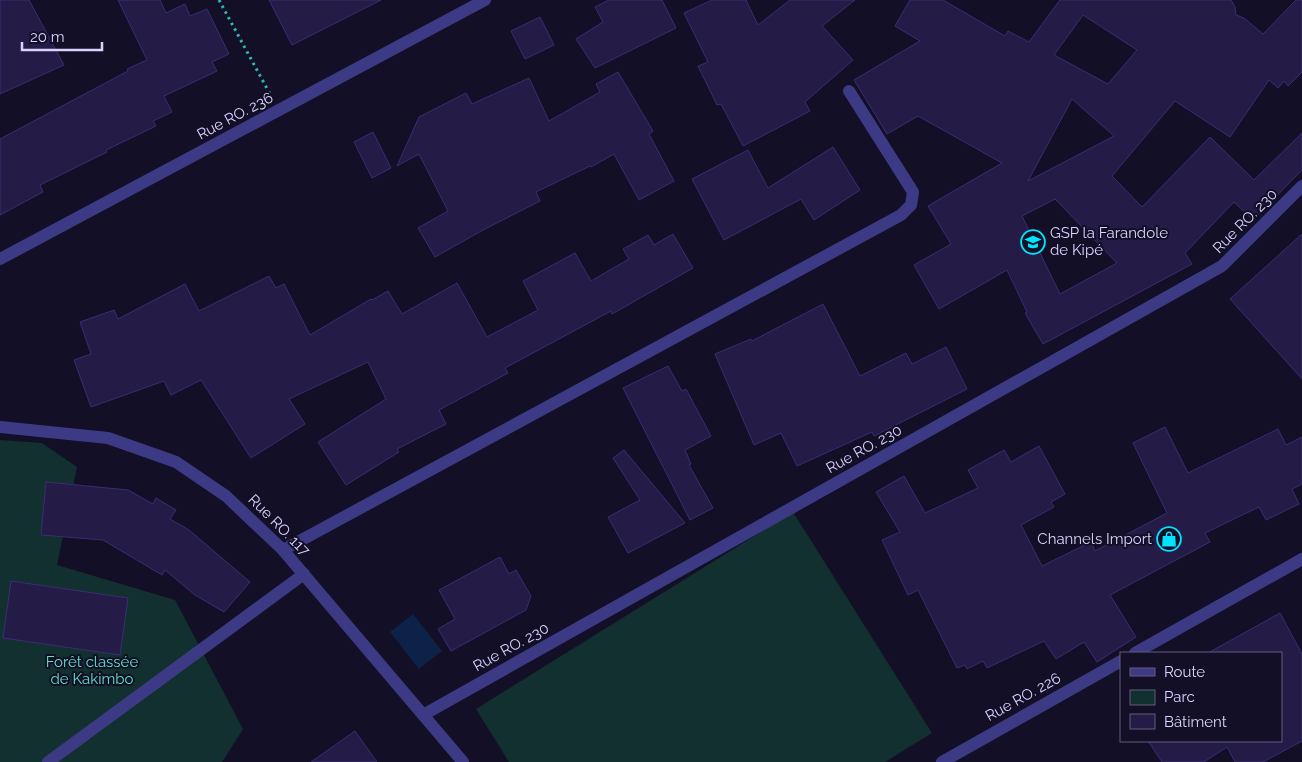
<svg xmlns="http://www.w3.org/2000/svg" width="1302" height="762" viewBox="0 0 1302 762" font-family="Raleway,sans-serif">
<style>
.green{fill:#12302f}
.water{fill:#0c2248}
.building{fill:#241b47;stroke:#3b2d73;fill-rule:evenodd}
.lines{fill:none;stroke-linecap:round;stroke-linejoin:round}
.path{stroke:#2fb8b0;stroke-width:3;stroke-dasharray:2.5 4;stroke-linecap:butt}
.service{stroke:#3d3a85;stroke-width:12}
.minor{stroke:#3d3a85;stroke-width:12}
.tertiary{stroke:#3d3a85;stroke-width:12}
.labels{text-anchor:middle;stroke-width:4;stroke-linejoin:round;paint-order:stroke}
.street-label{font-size:15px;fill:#d9d4ff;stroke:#130f26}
.poi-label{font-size:15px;fill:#d9d4ff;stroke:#130f26;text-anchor:start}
.park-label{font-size:15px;fill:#5fe0c0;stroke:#130f26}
</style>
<rect width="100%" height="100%" fill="#130f26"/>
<g class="green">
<path d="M0 440 42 443 77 467 57 565 175 600 243 729 222 762H0Z"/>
<path d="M793 512 932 733 885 762H509L476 709Z"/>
</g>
<path class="water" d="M413 614 442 651 419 669 390 632Z"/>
<g class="building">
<path d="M0 0H29L64 65 0 94Z"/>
<path d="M118 0H160L166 13 185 4 190 16 207 9 229 54 212 62 217 71 164 96 172 112 153 121 156 126 106 150 107 152 40 185 43 192 0 215V139L128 71 127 69 147 60Z"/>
<path d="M269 0H381L292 45Z"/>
<path d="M609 0H662L676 28 595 68 576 39 603 22 595 7Z"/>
<path d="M712 0H746L758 25 790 0H855L822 26 853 60 805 102 810 111 743 146 721 104 717 105 698 66 708 62 684 13Z"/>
<path d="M910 0H943L1005 36 1008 31 1029 42 1060 0H1231L1235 7 1236 15 1244 18 1263 34 1296 0H1302V72L1288 86 1284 81 1278 88 1269 80 1230 137 1175 101 1112 176 1142 207 1210 137 1254 180 1302 133V170L1253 220 1234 202 1185 253 1192 264 1043 344 1025 313 1027 312 1007 270 939 309 914 265 951 244 928 206 1002 163 918 116 887 134 854 80 920 41 895 26ZM1083 15 1137 50 1108 84 1054 55ZM1072 99 1114 136 1028 181ZM1055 199 1117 263 1060 294 1022 216Z"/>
<path d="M540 17 554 45 525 59 511 31Z"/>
<path d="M618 72 653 131 649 134 674 181 639 200 614 154 591 167 590 166 536 192 540 201 483 230 435 257 418 228 448 211 419 154 397 166 419 117 466 93 472 104 529 78 549 121 600 92 596 84Z"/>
<path d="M373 132 391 168 372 178 354 142Z"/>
<path d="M833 147 860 190 814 220 801 199 724 240 692 179 748 150 768 188Z"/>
<path d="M673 234 693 268 612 314 611 311 505 368 508 373 439 410 446 424 397 449 399 452 346 485 318 442 386 399 368 362 289 399 305 424 251 458 201 380 171 395 164 381 91 407 74 360 91 354 80 322 114 310 118 319 185 284 199 311 269 276 276 288 284 284 310 335 371 299 372 300 388 291 402 314 457 283 487 337 538 310 523 281 575 253 591 281 629 259 623 249 648 235 654 245Z"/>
<path d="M1302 234V379L1230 299Z"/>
<path d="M823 304 860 376 906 353 912 364 946 347 967 389 874 436 872 432 797 466 781 433 754 445 715 354 751 339 752 341Z"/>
<path d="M668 366 682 391 686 389 711 436 685 450 691 464 689 465 713 508 690 520 623 388Z"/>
<path d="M1165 427 1188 473 1278 429 1286 445 1302 437V484L1292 489 1299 504 1266 520 1259 507 1205 533 1210 542 1110 595 1136 637 1097 662 1084 642 1056 659 1044 641 987 668 983 661 967 669 965 665 957 668 918 590 908 595 882 540 900 532 876 492 904 476 925 513 978 488 968 470 1004 450 1011 462 1039 446 1065 494 1051 502 1054 507 1021 525 1042 566 1091 542 1095 551 1167 513 1133 443Z"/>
<path d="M624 450 685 523 628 553 608 517 640 500 613 458Z"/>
<path d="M46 482 128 490 153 504 156 498 176 510 170 519 189 530 250 582 224 612 195 595 165 570 162 575 103 540 41 535Z"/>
<path d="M500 557 509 574 516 570 531 596 526 610 451 651 438 629 455 619 439 590Z"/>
<path d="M11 581 128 598 120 655 3 638Z"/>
<path d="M1280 613 1302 654V741L1263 762H1235L1227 747 1204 762H1162L1148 741H1281V653H1208Z"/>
<path d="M355 731 377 762H311Z"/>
</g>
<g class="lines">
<path class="path" d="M219 0 270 94"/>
<path class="service" d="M48 762 304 574"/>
<g class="minor">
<path d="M283 550 901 215 911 205 913 192 849 91"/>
<path d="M423 715 1222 266 1302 186"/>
</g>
<g class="tertiary">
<path d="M0 259 485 0"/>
<path d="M0 427 108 438 176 462 226 496 283 550 463 762"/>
<path d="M1135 653 1302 559"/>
<path d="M942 762 1121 661"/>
</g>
</g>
<defs>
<g id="school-ring" transform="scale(1.25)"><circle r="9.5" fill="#130f26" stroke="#00e5ff" stroke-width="1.5"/><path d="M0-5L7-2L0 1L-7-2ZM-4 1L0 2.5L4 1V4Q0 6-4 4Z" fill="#00e5ff"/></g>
<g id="shop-ring" transform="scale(1.25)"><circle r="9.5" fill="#130f26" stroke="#00e5ff" stroke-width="1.5"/><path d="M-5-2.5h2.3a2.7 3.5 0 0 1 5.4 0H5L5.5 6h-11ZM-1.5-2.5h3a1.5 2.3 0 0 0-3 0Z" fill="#00e5ff"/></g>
</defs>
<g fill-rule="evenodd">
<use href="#school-ring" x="1033" y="242"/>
<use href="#shop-ring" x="1169" y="539"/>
</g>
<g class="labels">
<g class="street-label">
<text transform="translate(235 116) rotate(-28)" y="5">Rue RO. 236</text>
<text transform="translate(1245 221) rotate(-45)" y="5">Rue RO. 230</text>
<text transform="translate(864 449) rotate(-29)" y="5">Rue RO. 230</text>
<text transform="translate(279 525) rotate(45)" y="5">Rue RO. 117</text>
<text transform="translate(511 647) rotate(-29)" y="5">Rue RO. 230</text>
<text transform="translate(1023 697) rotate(-29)" y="5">Rue RO. 226</text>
</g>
<g class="poi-label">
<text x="1050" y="238">GSP la Farandole<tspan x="1050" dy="17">de Kipé</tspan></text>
<text x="1152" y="544" text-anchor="end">Channels Import</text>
</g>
<g class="park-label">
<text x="92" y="667">Forêt classée<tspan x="92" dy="17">de Kakimbo</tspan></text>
</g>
</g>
<rect x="1120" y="652" width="162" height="90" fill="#130f26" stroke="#625e7d"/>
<rect x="1130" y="668" width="25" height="8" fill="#3d3a85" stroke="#625e7d"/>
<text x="1164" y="677" font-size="15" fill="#d9d4ff">Route</text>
<rect x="1130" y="690" width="25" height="15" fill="#12302f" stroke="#625e7d"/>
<text x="1164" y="702" font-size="15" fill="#d9d4ff">Parc</text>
<rect x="1130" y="714" width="25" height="15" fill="#241b47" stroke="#625e7d"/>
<text x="1164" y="727" font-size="15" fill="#d9d4ff">Bâtiment</text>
<path d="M22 42v8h80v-8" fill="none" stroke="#d9d4ff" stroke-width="2.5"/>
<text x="30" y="42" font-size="15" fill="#d9d4ff" stroke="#130f26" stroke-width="4" paint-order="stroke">20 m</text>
</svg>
